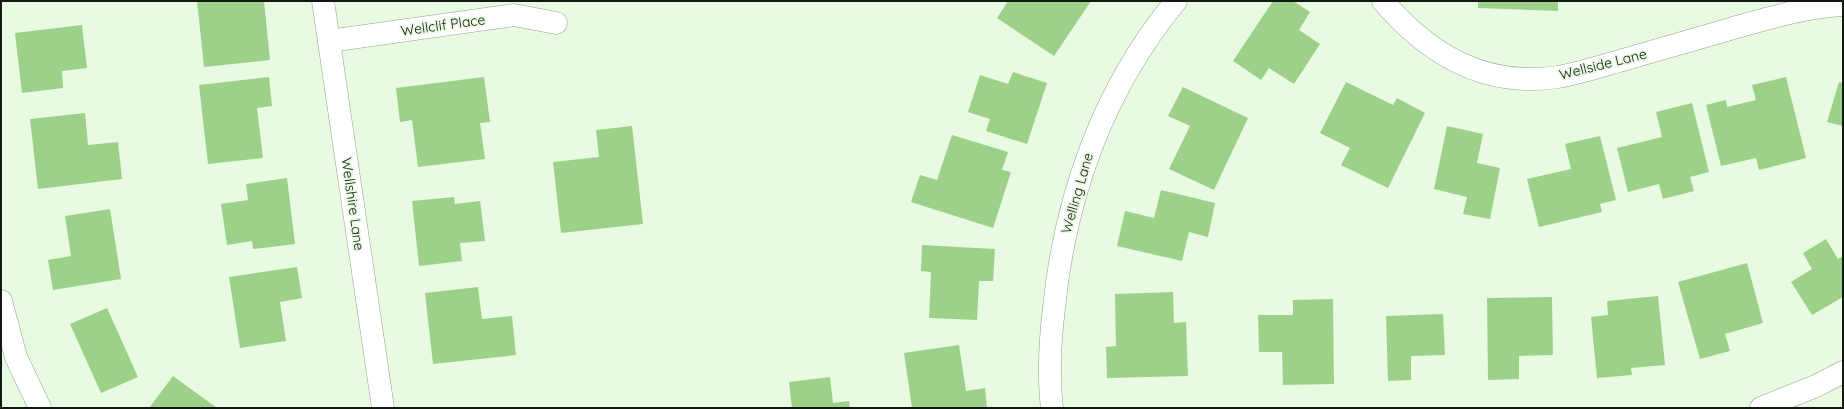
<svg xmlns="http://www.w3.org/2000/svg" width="1844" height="409" viewBox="0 0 1844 409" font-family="Quicksand,sans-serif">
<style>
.building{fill:#9dd189}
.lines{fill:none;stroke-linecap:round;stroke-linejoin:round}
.minor-casing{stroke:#93a38d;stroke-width:23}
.minor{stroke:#fff;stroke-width:22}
.labels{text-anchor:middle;stroke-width:3.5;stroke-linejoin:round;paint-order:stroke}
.street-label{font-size:14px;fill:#131911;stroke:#e8fae2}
</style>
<rect width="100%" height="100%" fill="#e8fae2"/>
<g class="building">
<path d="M197 1H264L270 60 204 67Z"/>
<path d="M1008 1H1091L1054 56 997 18Z"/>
<path d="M1273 1H1293L1310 12 1299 30 1320 44 1294 84 1269 68 1261 80 1233 61Z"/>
<path d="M1478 1H1558V11L1478 8Z"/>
<path d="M82 25 87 68 62 71 63 88 22 93 15 33Z"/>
<path d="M1013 72 1047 83 1027 144 986 131 990 119 968 112 980 75 1008 84Z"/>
<path d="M269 77 272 106 257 108 263 158 208 164 199 85Z"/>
<path d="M484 77 490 122 480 123 485 159 418 167 412 120 400 122 396 88Z"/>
<path d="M1786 77 1806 158 1759 170 1756 158 1721 166 1706 105 1726 100 1727 107 1756 100 1752 85Z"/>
<path d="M1346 82 1393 105 1397 98 1425 113 1388 188 1341 165 1350 148 1320 133Z"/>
<path d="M1839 82 1843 83V126L1827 122Z"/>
<path d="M1183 87 1248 118 1214 190 1169 169 1190 126 1168 116Z"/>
<path d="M1692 103 1709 172 1690 177 1694 191 1663 199 1659 184 1628 192 1617 148 1662 137 1656 112Z"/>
<path d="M85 113 88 145 118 142 122 179 38 189 30 119Z"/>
<path d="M632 126 643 224 561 233 553 162 599 157 596 130Z"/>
<path d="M1447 126 1483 134 1477 163 1500 168 1490 219 1463 214 1467 197 1434 189Z"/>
<path d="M952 135 1008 152 1002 170 1011 172 993 228 911 202 920 175 937 180Z"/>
<path d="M1600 136 1616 200 1600 204 1602 212 1539 227 1527 179 1571 169 1565 144Z"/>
<path d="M287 178 295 244 253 249 252 241 227 245 221 204 248 200 246 184Z"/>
<path d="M1161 190 1215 203 1208 237 1189 232 1182 261 1117 246 1125 211 1154 218Z"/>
<path d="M454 197 455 204 480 201 485 241 460 243 462 261 419 266 412 201Z"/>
<path d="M110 209 121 279 53 290 48 260 71 256 65 216Z"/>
<path d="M1826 239 1838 259 1843 256V297L1812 315 1791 282 1812 269 1803 253Z"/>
<path d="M922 245 995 249 993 281H979L977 320 929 318 931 272 921 271Z"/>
<path d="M1747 263 1763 323 1725 334 1730 351 1700 359 1678 282Z"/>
<path d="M297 267 302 298 280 302 286 341 240 348 229 277Z"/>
<path d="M478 287 482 319 512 316 516 355 433 364 425 293Z"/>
<path d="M1173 292 1174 323 1186 322 1188 376 1107 378 1106 347 1116 346 1115 294Z"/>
<path d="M1658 296 1665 365 1631 368 1632 375 1597 378 1591 317 1608 315 1607 301Z"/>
<path d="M1552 297 1553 355 1519 356V379L1488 380 1487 298Z"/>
<path d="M1333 299 1334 384 1283 385 1282 352H1259L1258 315H1293V300Z"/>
<path d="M107 308 138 377 101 393 70 324Z"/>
<path d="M1443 314 1445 355 1411 356V380L1388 381 1386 316Z"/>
<path d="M959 345 966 391 985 388 987 408H912L904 353Z"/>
<path d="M173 376 217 408H149Z"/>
<path d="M830 377 833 403 849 401 850 408H792L789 382Z"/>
</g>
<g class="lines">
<g class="minor-casing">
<g id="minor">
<path d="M323 1 383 408"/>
<path d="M1383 1C1429 55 1485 88 1558 77 1580 73 1601 66 1623 60 1660 49 1697 39 1733 28 1770 18 1805 7 1843 5"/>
<path d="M329 41 514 15 556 23"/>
<path d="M1 301 16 357 40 408"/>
<path d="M1052 408C1048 375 1050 341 1054 308 1065 196 1104 88 1176 1"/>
<path d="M1761 408 1816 386 1843 372"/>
</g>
</g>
<use href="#minor" class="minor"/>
</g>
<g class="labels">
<g class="street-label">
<text transform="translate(443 25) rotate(-8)" y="5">Wellclif Place</text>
<text transform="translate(1603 64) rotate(-14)" y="5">Wellside Lane</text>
<text transform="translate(1077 193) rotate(-74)" y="5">Welling Lane</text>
<text transform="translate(353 204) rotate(82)" y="5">Wellshire Lane</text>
</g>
</g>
<rect width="1844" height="409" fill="none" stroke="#131911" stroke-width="4"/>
</svg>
